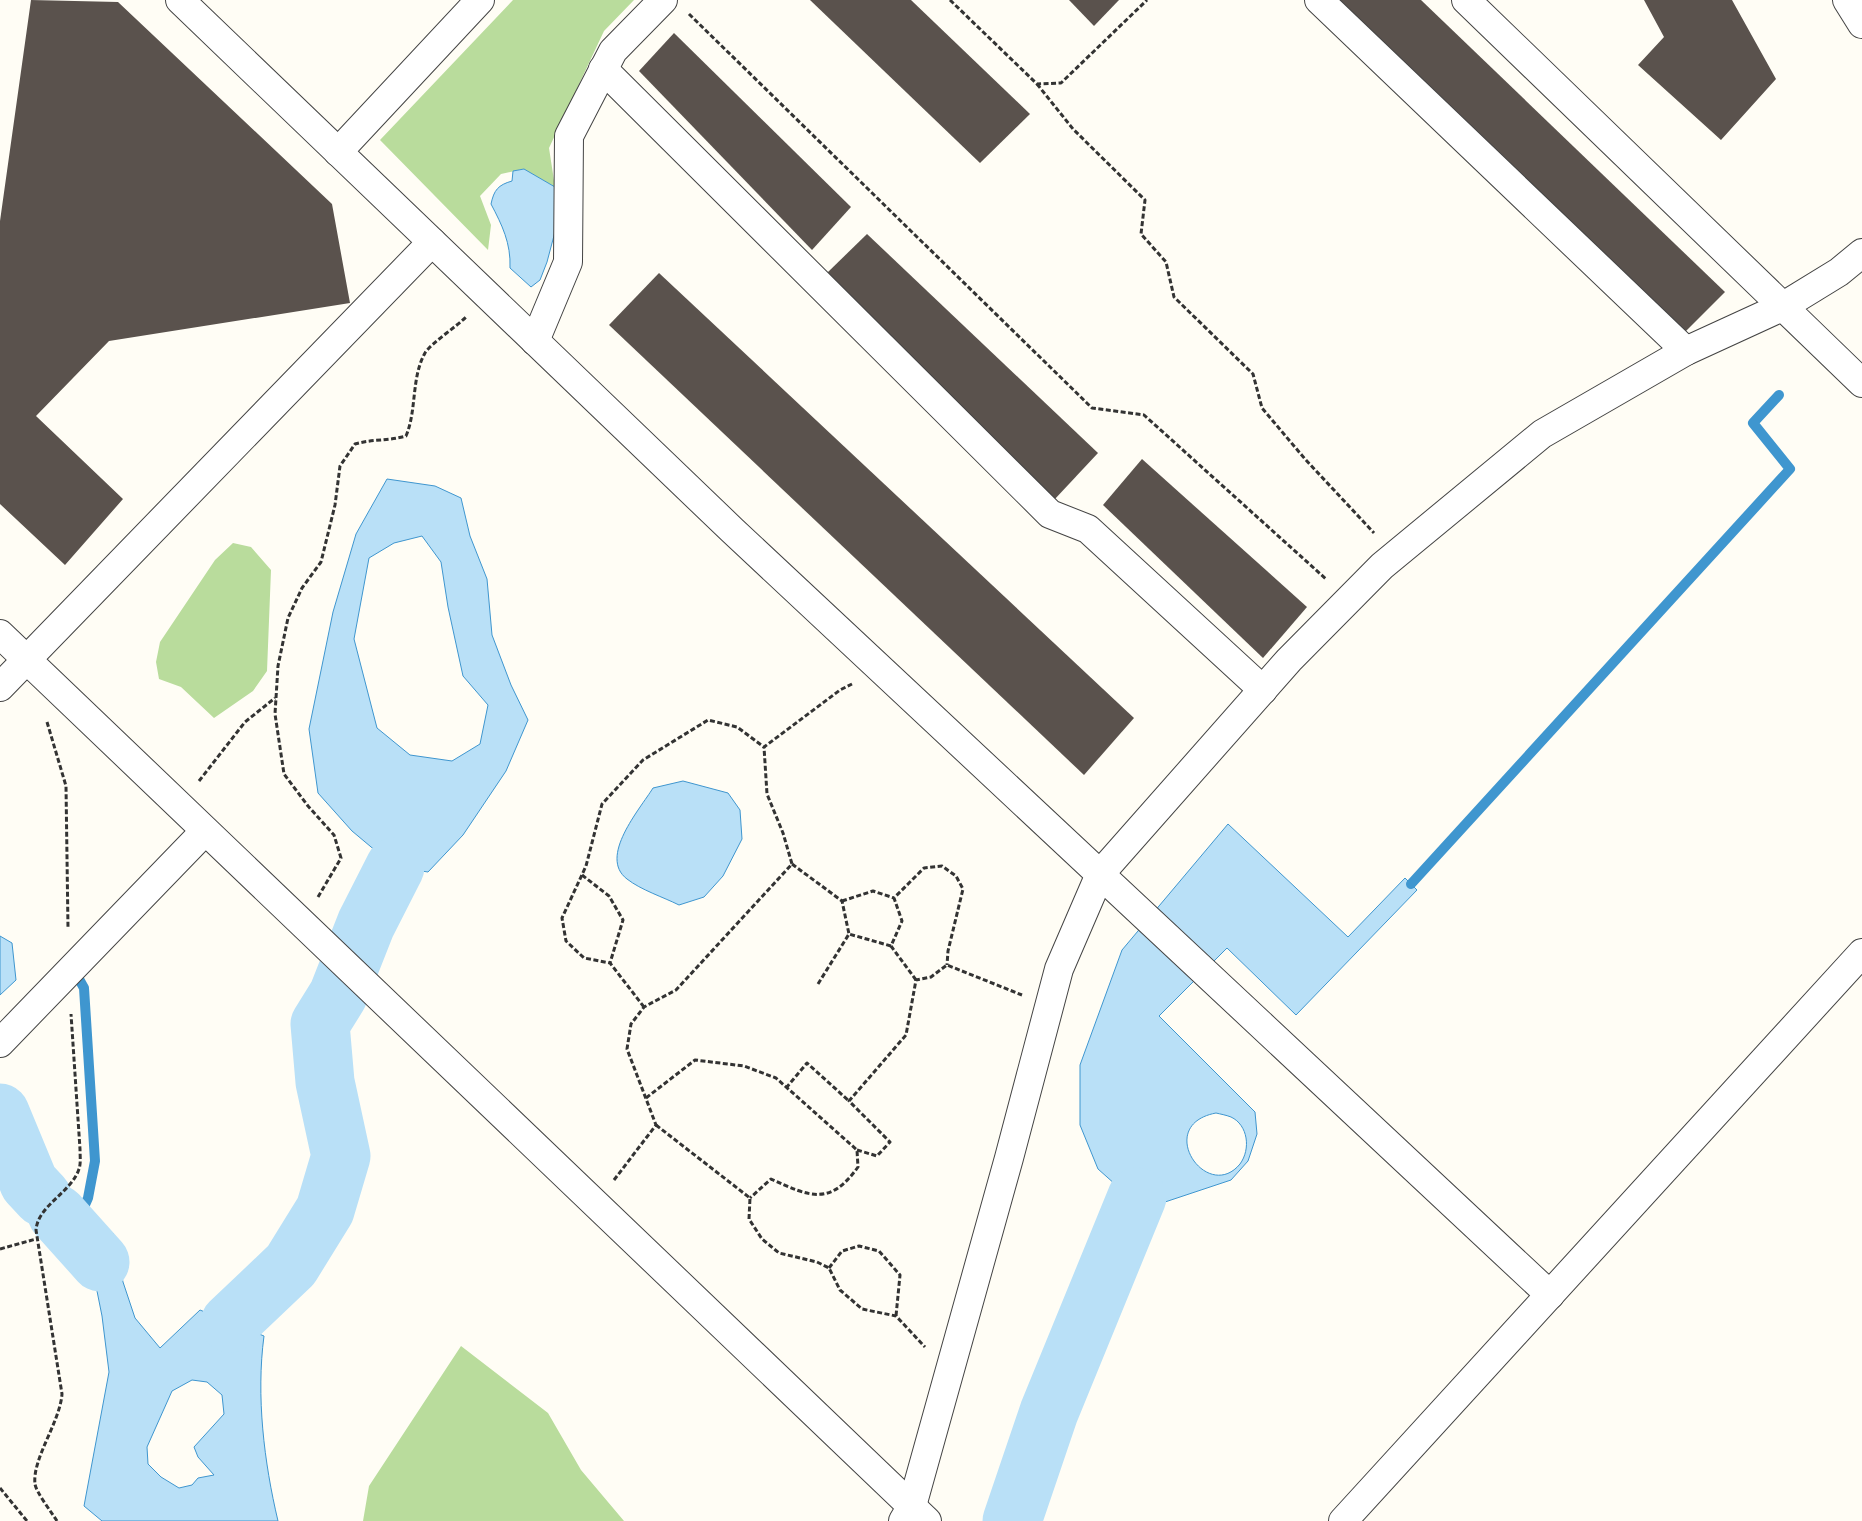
<svg xmlns="http://www.w3.org/2000/svg" width="1862" height="1521" viewBox="0 0 1862 1521" font-family="'Times New Roman',serif">
<style>
.forest{fill:#b9dc9c}
.water{fill:#b9e0f7;stroke:#3f96cf;fill-rule:evenodd}
.lines{fill:none;stroke-linecap:round;stroke-linejoin:round}
.stream{stroke:#3f96cf;stroke-width:10}
.river{stroke:#b9e0f7;stroke-width:59}
.building{fill:#5a524d}
.minor-casing{stroke:#444;stroke-width:30}
.path{stroke:#333;stroke-width:3;stroke-dasharray:5 2.5;stroke-linecap:butt}
.minor{stroke:#fff;stroke-width:28}
</style>
<rect width="100%" height="100%" fill="#fffdf5"/>
<g class="forest">
<path d="M513 0H634L604 31 549 148 555 187 523 169 501 174 480 196 491 225 488 250 380 140Z"/>
<path d="M233 543 251 547 271 570 267 671 253 691 214 718 181 687 159 679 156 662 160 642 215 560Z"/>
<path d="M461 1346 548 1413 581 1470 624 1521H363L369 1486Z"/>
</g>
<g class="water">
<path d="M524 169 555 187 560 213 547 262 540 280 531 287 510 268C511 243 502 225 491 204 494 190 498 185 512 181L513 171Z"/>
<path d="M387 479 435 486 461 498 470 536 487 579 492 635 511 685 528 720 506 771 463 835 428 872 395 867 352 831 318 793 309 729 333 612 356 534ZM422 536 441 562 448 607 463 676 488 705 480 744 452 761 410 755 377 728 354 639 369 558 394 543Z"/>
<path d="M683 781 728 793 740 810 742 839 723 876 704 897 679 905C663 897 641 890 627 879 598 857 640 809 653 788Z"/>
<path d="M1228 824 1348 937 1405 878 1417 890 1296 1015 1227 948 1159 1016 1255 1112 1257 1134 1248 1161 1231 1180 1159 1204 1125 1193 1098 1169 1080 1125V1065L1122 950ZM1216 1113C1220 1114 1226 1115 1231 1117 1248 1125 1251 1149 1240 1164 1207 1204 1153 1125 1216 1113Z"/>
<path d="M0 936 12 943 16 980 0 995Z"/>
<path d="M113 1233 123 1282 135 1318 160 1348 200 1310 264 1336C256 1396 264 1462 278 1521H102L84 1506 109 1372 102 1316 94 1276ZM192 1380 207 1382 222 1395 224 1414 194 1447 198 1457 214 1475 198 1478 192 1485 179 1488 161 1477 148 1464 147 1447 172 1391Z"/>
</g>
<g class="lines">
<g class="stream">
<path d="M1411 884 1790 469 1753 423 1779 395"/>
<path d="M73 1232 88 1198 95 1161 84 988 75 972"/>
</g>
<g class="river">
<path d="M0 1113 29 1183 42 1197"/>
<path d="M57 1214 100 1262"/>
<path d="M230 1323 291 1265 325 1210 341 1156 325 1082 320 1024 338 995 366 924 395 867"/>
<path d="M1012 1521 1049 1412 1137 1197"/>
</g>
</g>
<g class="building">
<path d="M31 0 118 2 332 204 350 303 109 341 36 416 123 499 65 565 0 504V221Z"/>
<path d="M810 0H911L1030 114 980 163Z"/>
<path d="M1069 0H1119L1094 26Z"/>
<path d="M1333 0H1421L1725 292 1682 335Z"/>
<path d="M1644 0H1732L1776 79 1721 140 1638 65 1664 37Z"/>
<path d="M674 33 851 207 812 250 639 71Z"/>
<path d="M867 234 1098 453 1054 500 827 273Z"/>
<path d="M659 273 1134 718 1084 775 609 325Z"/>
<path d="M1142 459 1307 607 1263 658 1103 505Z"/>
</g>
<g class="lines">
<g class="minor-casing">
<g id="minor">
<path d="M180 0 732 530 1550 1295"/>
<path d="M1319 0 1686 351"/>
<path d="M1466 0 1862 383"/>
<path d="M1847 0 1862 24"/>
<path d="M603 69 1050 514 1088 529 1263 690"/>
<path d="M338 152 480 0"/>
<path d="M535 341 568 262 569 136 613 51 663 0"/>
<path d="M0 634 927 1521"/>
<path d="M0 687 432 242"/>
<path d="M0 1043 205 831"/>
<path d="M903 1521 912 1506 1009 1158 1059 969 1100 874 1289 660 1382 566 1542 434 1686 351 1782 307 1839 272 1862 253"/>
<path d="M1343 1521 1862 953"/>
</g>
</g>
<g class="path">
<path d="M950 0 1037 84 1061 83 1147 0"/>
<path d="M689 14 1092 408 1144 415 1326 579"/>
<path d="M1037 84 1073 129 1145 200 1141 234 1166 262 1174 297 1253 374 1262 408 1305 459 1374 533"/>
<path d="M47 722 66 786 68 928"/>
<path d="M199 781 245 722 275 698"/>
<path d="M792 864 842 901 849 934"/>
<path d="M582 875 609 896 623 920 610 963"/>
<path d="M318 897 341 858 334 835 308 806 284 774 275 714 278 666 288 618 302 588 321 562 335 505 340 466 355 444C372 439 388 441 406 436 417 410 411 378 425 353 430 344 456 327 466 317"/>
<path d="M842 901 873 891 894 898"/>
<path d="M916 980 891 946 902 921 894 898 924 868 942 866 956 876 963 889 948 951 947 965"/>
<path d="M818 984 849 934 891 946"/>
<path d="M644 1007 610 963 584 958 566 941 562 918 586 866 602 804 643 760 708 720 737 727 764 747 840 690 852 684"/>
<path d="M786 1088 807 1063 849 1101"/>
<path d="M646 1098 695 1060 744 1066 776 1078 857 1150 858 1167C830 1206 810 1197 771 1179L750 1198"/>
<path d="M656 1125 750 1198 749 1219 762 1239 779 1253 817 1262 829 1268 840 1290 862 1309 896 1316 925 1347"/>
<path d="M857 1150 877 1156 890 1142 849 1101 906 1035 916 980 931 977 947 965 1022 995"/>
<path d="M614 1180 656 1125 627 1049 631 1024 644 1007 676 990 792 864 783 833 767 794 764 747"/>
<path d="M0 1249 36 1239"/>
<path d="M829 1268 842 1251 859 1246 879 1251 900 1275 896 1316"/>
<path d="M0 1488 27 1521"/>
<path d="M57 1521C52 1513 36 1492 35 1484 32 1459 60 1422 62 1394L36 1230C38 1205 71 1193 79 1169 81 1164 80 1155 80 1149L71 1014"/>
</g>
<use href="#minor" class="minor"/>
</g>
</svg>
